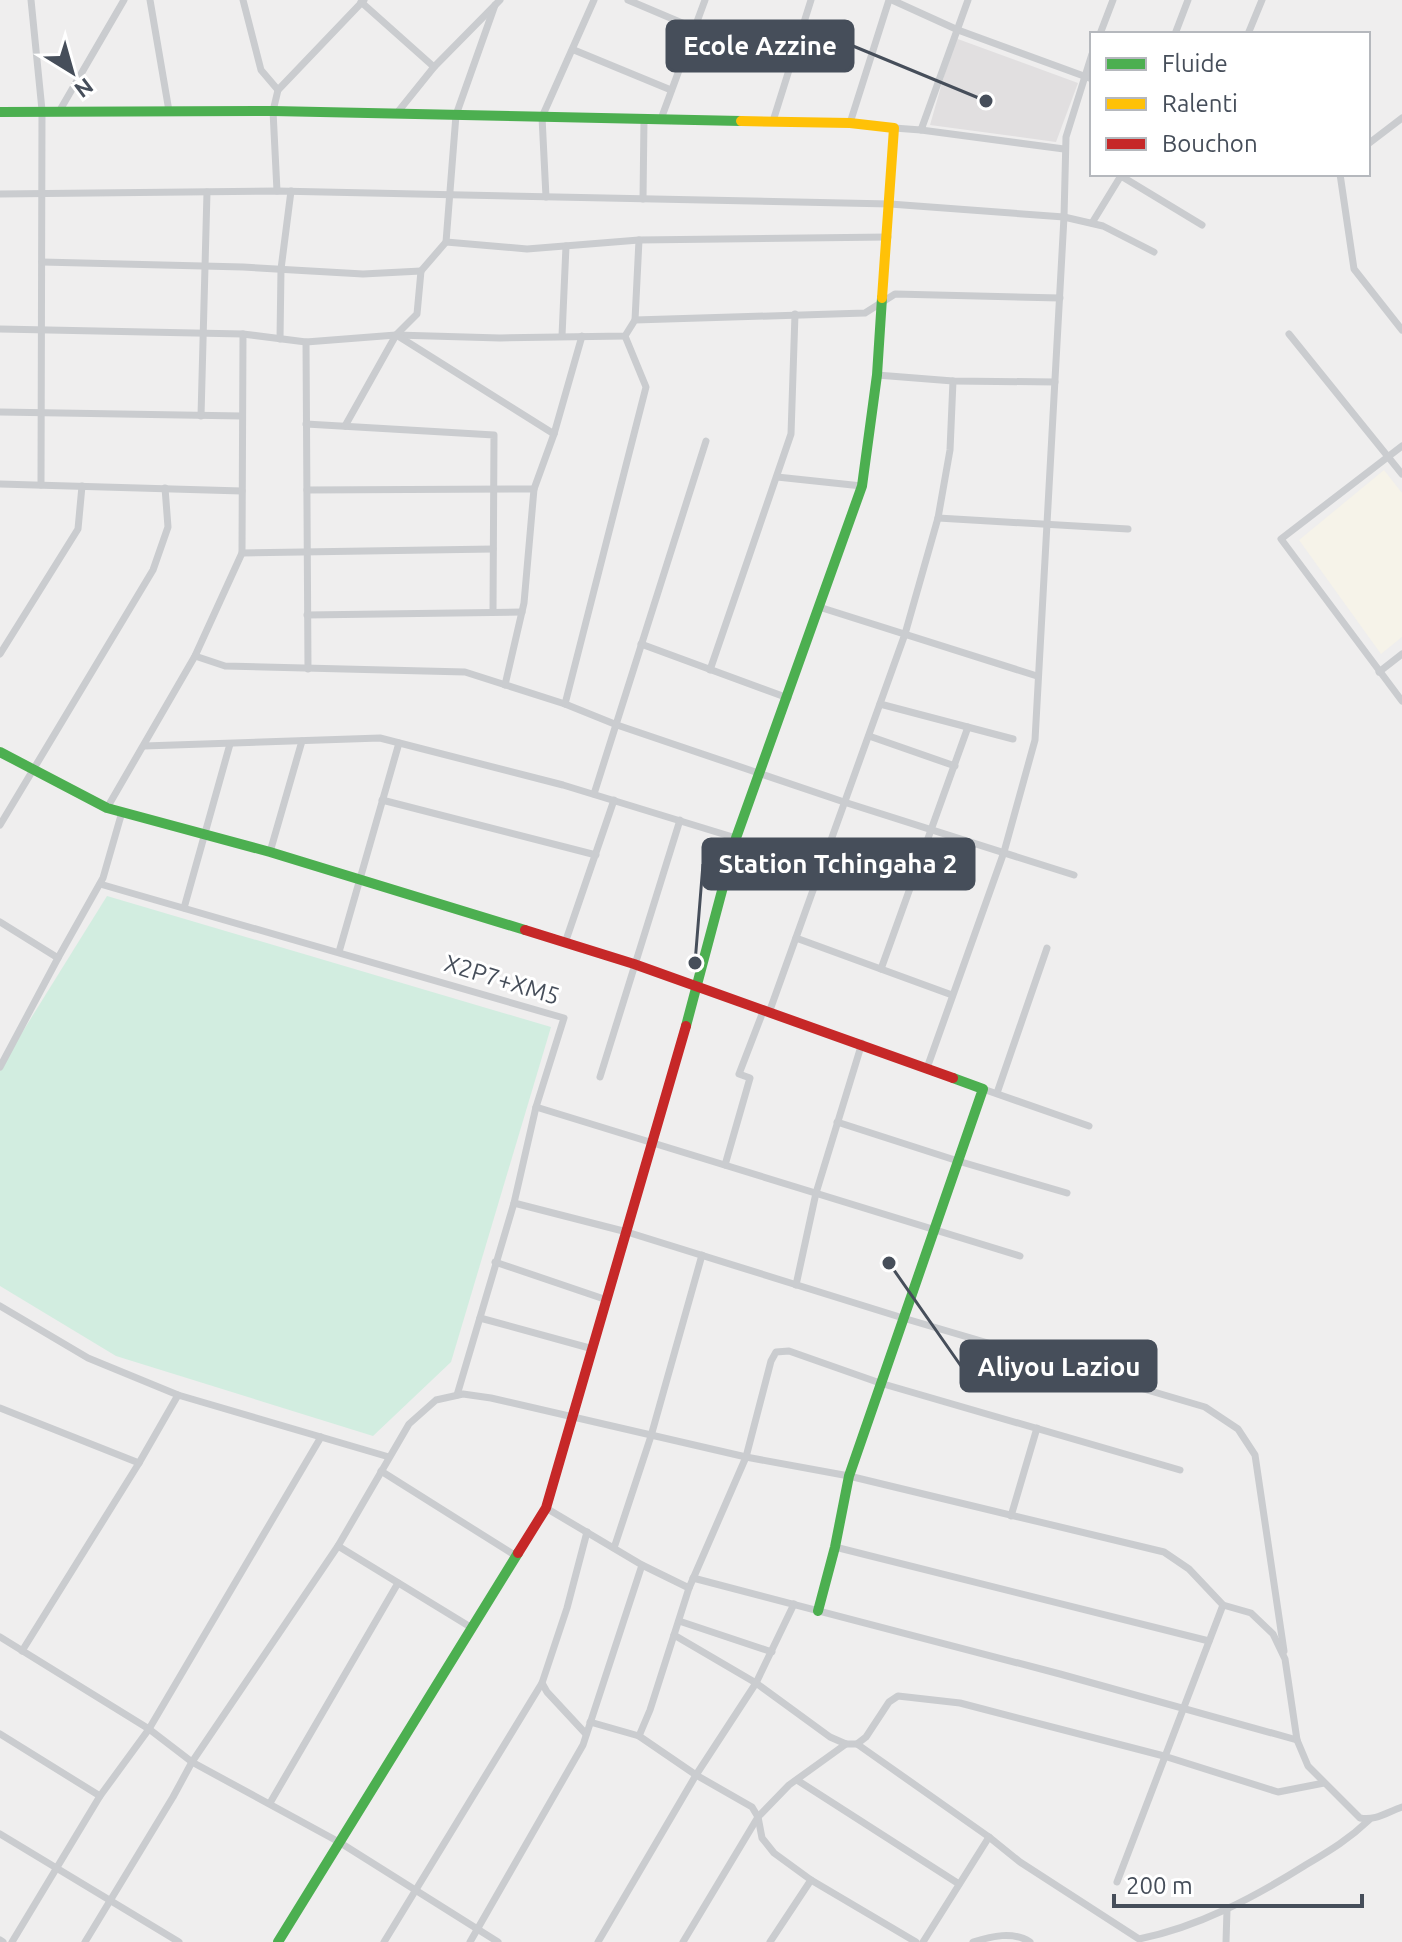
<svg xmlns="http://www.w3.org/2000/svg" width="1402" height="1942" viewBox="0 0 1402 1942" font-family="Ubuntu,sans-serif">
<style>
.commercial{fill:#f6f3e9}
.education{fill:#e1dfe0}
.green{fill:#d2ede0}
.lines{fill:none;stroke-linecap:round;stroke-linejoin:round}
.street{stroke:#cacccf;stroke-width:7}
.fast{stroke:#4caf50;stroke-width:10}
.slow{stroke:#ffc107;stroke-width:10}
.jam{stroke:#c62828;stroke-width:10}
.labels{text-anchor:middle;stroke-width:6;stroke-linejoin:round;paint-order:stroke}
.street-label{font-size:24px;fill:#464e5a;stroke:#fff}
.leader{fill:none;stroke:#464e5a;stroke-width:3}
.callout-dot{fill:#464e5a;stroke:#fff;stroke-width:3}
.callout{fill:#464e5a;stroke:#464e5a;stroke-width:3}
.callout-label{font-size:26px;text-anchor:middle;font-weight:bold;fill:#fff}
</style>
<rect width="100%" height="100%" fill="#efeeee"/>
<path class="commercial" d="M1384 470 1402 493V637L1381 654 1299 540Z"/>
<path class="education" d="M955 38 1078 83 1056 142 930 125Z"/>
<path class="green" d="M107 896 551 1027 451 1362 373 1436 116 1356 0 1286V1068Z"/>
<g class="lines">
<g class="street">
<path d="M31 0 42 110 41 485"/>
<path d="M150 0 169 111"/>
<path d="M243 0 261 70 278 90"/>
<path d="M628 0 694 28"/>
<path d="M892 0 958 30 1092 79"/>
<path d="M361 2 434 67"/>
<path d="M1100 34 1113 0"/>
<path d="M1175 34 1188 0"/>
<path d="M1248 34 1262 0"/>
<path d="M574 50 671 90"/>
<path d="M60 110 124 0"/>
<path d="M397 113 434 67 500 0"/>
<path d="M661 119 705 0"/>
<path d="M773 121 811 0"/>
<path d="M850 123 889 0"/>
<path d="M894 128 921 130 968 0"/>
<path d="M921 130 1064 149"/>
<path d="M1368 144 1402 118"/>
<path d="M1340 174 1354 269 1402 330"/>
<path d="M1121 176 1202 225"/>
<path d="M277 191 273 111 278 90 364 0"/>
<path d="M0 194 277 191 890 204 1064 217 1103 226 1154 252"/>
<path d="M546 197 542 117 594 0"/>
<path d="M643 199 644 119"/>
<path d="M1092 223 1122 174"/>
<path d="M446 242 527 249 639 240 888 237"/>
<path d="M42 262 243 267 363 274 421 271"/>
<path d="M635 320 639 240"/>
<path d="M0 329 243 334 306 342 396 335 500 338 625 336 635 320 865 313 895 294 1060 298"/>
<path d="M1289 334 1402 474"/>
<path d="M398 336 554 434"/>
<path d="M562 336 566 246"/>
<path d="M280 339 281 269 291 191"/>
<path d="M306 342 308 669"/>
<path d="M877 375 953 381 1055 382"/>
<path d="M0 412 242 416"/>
<path d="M201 416 207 192"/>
<path d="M306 424 494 435 493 612"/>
<path d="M345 426 396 335 417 314 421 271 446 242 456 115 495 5"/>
<path d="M1402 446 1281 539 1402 701"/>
<path d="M777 477 862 486"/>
<path d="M0 484 242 491"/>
<path d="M307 490 534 489"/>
<path d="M938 518 1128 529"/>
<path d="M242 553 493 549"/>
<path d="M819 607 1037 676"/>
<path d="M307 615 522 612"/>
<path d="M641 644 788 698"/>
<path d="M0 654 78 529 82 486"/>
<path d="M195 656 225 666 465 672 565 704 617 725 844 802 1074 875"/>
<path d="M710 670 791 434 795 314"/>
<path d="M1379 672 1402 654"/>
<path d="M505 685 524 603 534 489 554 434 582 336"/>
<path d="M565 704 646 387 625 336"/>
<path d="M880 704 1013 739"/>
<path d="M869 736 955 766"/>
<path d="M144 746 380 738 563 785 736 838"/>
<path d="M594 794 706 441"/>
<path d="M382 800 596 855"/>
<path d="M107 808 195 656 242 553 243 334"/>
<path d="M0 825 153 570 168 527 165 488"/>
<path d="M270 852 302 741"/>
<path d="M100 884 564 1018 536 1107 514 1203 457 1395"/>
<path d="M184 908 230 744"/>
<path d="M0 922 58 958 103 878 122 812"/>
<path d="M796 938 952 995"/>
<path d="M565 943 614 800"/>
<path d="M339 952 399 743"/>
<path d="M881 969 968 727"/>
<path d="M770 1010 905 634 938 518 950 450 953 381"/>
<path d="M0 1067 58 958"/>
<path d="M927 1068 1004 852 1035 740 1064 217 1066 137 1092 54"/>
<path d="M600 1077 680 820"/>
<path d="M983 1089 1089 1126"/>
<path d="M997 1093 1047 948"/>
<path d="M536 1107 1020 1256"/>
<path d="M837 1122 958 1161 1067 1193"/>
<path d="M725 1165 750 1078 739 1074 764 1009"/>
<path d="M514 1203 627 1232 903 1318 1205 1407 1238 1429 1255 1455 1284 1651"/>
<path d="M495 1262 607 1300"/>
<path d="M796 1285 816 1193 862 1043"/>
<path d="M0 1306 88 1358 178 1395"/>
<path d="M480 1318 593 1349"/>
<path d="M0 1408 139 1463 178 1395 389 1457"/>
<path d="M381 1471 516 1556"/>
<path d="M546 1508 642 1565 689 1588"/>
<path d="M1011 1516 1037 1428"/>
<path d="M338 1546 472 1628"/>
<path d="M835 1547 1209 1641"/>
<path d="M614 1548 651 1436 702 1255"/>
<path d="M693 1578 1060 1674 1297 1740"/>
<path d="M679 1621 772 1652"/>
<path d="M674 1635 756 1683 830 1737 846 1744H857L866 1737 889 1702 898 1696 960 1703 1164 1756 1278 1792 1324 1783"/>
<path d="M0 1637 149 1729 321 1437"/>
<path d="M22 1651 139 1463"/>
<path d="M590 1722 639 1736 696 1775 752 1807 758 1817 762 1838 774 1853 811 1880 916 1942"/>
<path d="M0 1734 100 1796"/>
<path d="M586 1734 547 1692 542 1683 567 1608 587 1532"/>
<path d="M639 1736 650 1710 689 1588 746 1457 771 1361 776 1352 789 1351 880 1383 1180 1470"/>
<path d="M857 1744 989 1837 1020 1862 1139 1939C1198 1927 1253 1898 1304 1866 1329 1851 1348 1840 1369 1820"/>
<path d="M797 1780 959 1884"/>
<path d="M270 1803 398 1583"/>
<path d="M0 1834 179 1942"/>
<path d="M1117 1882 1223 1605"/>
<path d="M0 1940 3 1942"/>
<path d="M12 1942 100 1796 149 1729 192 1762 339 1842 498 1942"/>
<path d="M85 1942 173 1797 192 1762 338 1546 409 1424 436 1400 463 1394 491 1398 746 1457 849 1476 1164 1552 1189 1569 1223 1605 1251 1613 1273 1634 1285 1659 1297 1740 1308 1766 1360 1818C1376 1821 1387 1812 1402 1807"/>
<path d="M384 1942 542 1683"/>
<path d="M470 1942 583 1745 642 1565"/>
<path d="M598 1942 696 1775 756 1683 794 1604"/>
<path d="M683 1942 758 1817 789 1785 846 1744"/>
<path d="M770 1942 811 1880"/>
<path d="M923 1942 989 1837"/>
<path d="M973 1942C992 1936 1013 1931 1030 1942"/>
<path d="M1226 1942 1227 1910"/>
</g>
<g class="fast">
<path d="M0 112 273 111 741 121"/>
<path d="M0 752 107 808 270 852 525 930"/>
<path d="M686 1026 736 838 862 486 877 375 882 298"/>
<path d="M818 1611 835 1547 849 1476 983 1089 953 1078"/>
<path d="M278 1942 518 1553"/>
</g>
<path class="slow" d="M741 121 850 123 894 128 882 298"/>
<g class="jam">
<path d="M525 930 634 964 953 1078"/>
<path d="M518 1553 546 1508 686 1026"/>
</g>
</g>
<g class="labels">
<g class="street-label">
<text transform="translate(502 980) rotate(17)" y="8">X2P7+XM5</text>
</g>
</g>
<path class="leader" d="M986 101L853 46M695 963L703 864M889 1263L961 1366"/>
<g class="callout-dot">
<circle cx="986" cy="101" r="8"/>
<circle cx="695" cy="963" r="8"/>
<circle cx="889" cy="1263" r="8"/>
</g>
<g class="callout">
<rect x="667" y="21" width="186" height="50" rx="8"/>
<rect x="703" y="839" width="271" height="50" rx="8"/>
<rect x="961" y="1341" width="195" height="50" rx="8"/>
</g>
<g class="callout-label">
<text x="760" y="55">Ecole Azzine</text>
<text x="838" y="873">Station Tchingaha 2</text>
<text x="1059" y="1376">Aliyou Laziou</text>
</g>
<rect x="1090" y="32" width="280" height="144" fill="#ffffff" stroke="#b5b8bd" stroke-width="2"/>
<rect x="1106" y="58" width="40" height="12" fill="#4caf50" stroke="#b5b8bd" stroke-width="2"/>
<text x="1162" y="72" font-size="24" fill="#464e5a">Fluide</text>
<rect x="1106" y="98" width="40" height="12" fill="#ffc107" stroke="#b5b8bd" stroke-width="2"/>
<text x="1162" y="112" font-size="24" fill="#464e5a">Ralenti</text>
<rect x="1106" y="138" width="40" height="12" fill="#c62828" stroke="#b5b8bd" stroke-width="2"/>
<text x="1162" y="152" font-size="24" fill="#464e5a">Bouchon</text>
<g transform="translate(72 72) rotate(143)" stroke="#ffffff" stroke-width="6" paint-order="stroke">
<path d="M0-6L14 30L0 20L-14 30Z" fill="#464e5a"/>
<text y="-12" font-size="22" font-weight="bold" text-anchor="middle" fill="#464e5a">N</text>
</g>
<path d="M1114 1894v12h248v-12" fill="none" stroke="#464e5a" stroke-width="4"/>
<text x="1126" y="1894" font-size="24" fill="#464e5a" stroke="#ffffff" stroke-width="6" paint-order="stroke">200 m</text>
</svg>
